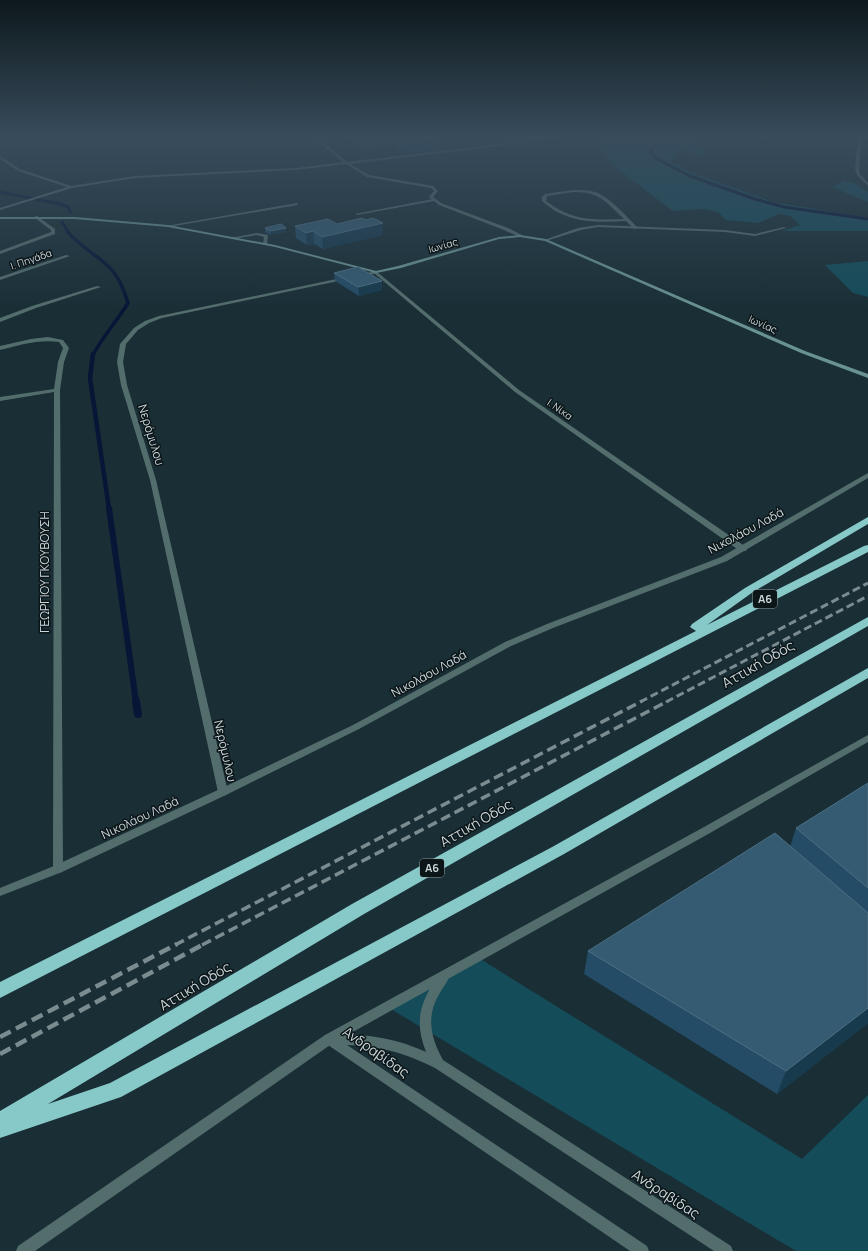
<svg xmlns="http://www.w3.org/2000/svg" width="868" height="1251" viewBox="0 0 868 1251" font-family="Manrope,sans-serif">
<style>
.green{fill:#154c5a}
.lines{fill:none;stroke-linecap:round;stroke-linejoin:round}
.stream-far4{stroke:#071637;stroke-width:3}
.stream-far3{stroke:#071637;stroke-width:3.5}
.stream-far2{stroke:#071637;stroke-width:4.5}
.stream-far1{stroke:#071637;stroke-width:6}
.stream{stroke:#071637;stroke-width:8}
.service{fill:#536d6d;fill-rule:evenodd}
.minor{fill:#536d6d;fill-rule:evenodd}
.tertiary{fill:#536d6d;fill-rule:evenodd}
.secondary{fill:#699292;fill-rule:evenodd}
.motorway{fill:#87c9c8;fill-rule:evenodd}
.rail-far2{stroke:#7b8c91;stroke-width:3;stroke-dasharray:8 4;stroke-linecap:butt}
.rail-far1{stroke:#7b8c91;stroke-width:3.5;stroke-dasharray:10 5;stroke-linecap:butt}
.rail{stroke:#7b8c91;stroke-width:4.5;stroke-dasharray:12 6;stroke-linecap:butt}
.wall{fill:#244c66}
.shaded-wall{fill:#183a4d}
.building{fill:#355b72;stroke:#4d6f83}
.labels{text-anchor:middle;stroke-width:3;stroke-linejoin:round;paint-order:stroke}
.far-street-label{font-size:10px;fill:#cad7db;stroke:#0c1518}
.shield{fill:#0c1518;stroke:#919da0;stroke-width:1}
.shield-label{font-size:11px;font-weight:bold;fill:#cad7db}
.street-label{font-size:12px;fill:#cad7db;stroke:#0c1518}
.near-street-label{font-size:14px;fill:#cad7db;stroke:#0c1518}
</style>
<rect width="100%" height="100%" fill="#192e35"/>
<g class="green">
<path d="M612 135H692L690 143 706 150 700 157 684 150 677 153 671 162 690 172 773 202 868 218V231H782L800 225 790 216 779 214 758 223 726 220 718 212 702 209 673 211 615 167 598 145 613 138Z"/>
<path d="M844 181 856 184 868 192V202L832 187Z"/>
<path d="M868 261V297L853 293 825 265Z"/>
<path d="M474 955 802 1159 868 1095V1251H796L384 1005Z"/>
</g>
<g class="lines">
<g class="stream-far4">
<path d="M662 135 650 152 657 159 690 176 755 199 784 207 868 219"/>
<path d="M0 192 60 204 68 207 70 212"/>
<path d="M62 222 69 233"/>
</g>
<path class="stream-far3" d="M68 232C79 246 96 254 109 267 119 276 124 290 128 303 117 321 103 336 93 355"/>
<path class="stream-far2" d="M93 354 90 378 109 509"/>
<path class="stream-far1" d="M109 508 136 702"/>
<path class="stream" d="M136 701 138 714"/>
<g class="service">
<path d="M557 135H566L552 138 550 137Z"/>
<path d="M573 190C580 190 588 190 595 192 610 197 627 217 638 228L634 229 626 221C595 223 566 223 542 201V197L545 194ZM573 192C599 191 606 202 624 219 591 220 573 221 546 201L547 196Z"/>
<path d="M433 199 434 201 357 215 355 214Z"/>
<path d="M297 203 298 205 168 227 166 226Z"/>
<path d="M257 233 268 235 267 245 263 244 264 237 257 235 232 239 230 238Z"/>
</g>
<g class="minor">
<path d="M310 135H314L347 162 491 145 552 136 554 137 491 147 350 164 369 175 433 186 438 191 433 197 441 203 508 228 522 235V236L520 237 504 230 439 205 429 197 434 191 431 188 367 177 346 164 296 170 135 178 72 188 0 210V208L67 187 18 171 0 159V156L20 169 71 186 135 176 296 168 343 162Z"/>
<path d="M35 216H37L55 229V234L0 254V251L51 232V230L35 218Z"/>
<path d="M598 225 725 230 755 234 784 227 786 228 755 236 725 232 598 227 581 230 546 241 544 240 578 228Z"/>
<path d="M66 255 70 256 0 280V277Z"/>
<path d="M376 271 519 390 746 547 747 549 746 551H740L515 392 375 274 359 276 357 275Z"/>
<path d="M346 277 348 278V279L162 318 149 323 138 330 126 344 123 362 127 385 156 480 228 792 226 795 223 796 220 795 218 792 150 480 121 385 117 362 120 344 134 328 145 321 159 316Z"/>
<path d="M97 286 101 287 36 308 0 322V318L32 306Z"/>
<path d="M48 337 63 340 69 348 64 362 60 390 63 869 62 872 58 873 54 872 53 869 54 392 0 401V397L54 389 58 362 63 348 59 342C39 339 20 345 0 350V346L31 339Z"/>
<path d="M444 971 448 972 450 976C446 984 441 990 437 998 426 1020 432 1040 443 1060L731 1246 733 1251H714L435 1068C405 1053 381 1046 347 1045L647 1246 649 1251H630L325 1043 323 1039 325 1035 329 1034C365 1034 393 1037 426 1052 416 1026 418 1009 432 985 435 980 438 973 444 971Z"/>
</g>
<g class="tertiary">
<path d="M858 135H862L859 169 860 174 868 183V186L857 175 855 169Z"/>
<path d="M868 473V478L727 561 553 628 511 646 359 729 226 795 62 872 0 896V888L54 866 220 789 353 725 505 642 547 624 721 557Z"/>
<path d="M868 735V742L710 833 333 1043 35 1251H16L18 1246 325 1035 704 827Z"/>
</g>
<path class="secondary" d="M0 217H75L168 225 275 245 376 271 398 266 499 237 520 235 546 239 805 351 868 374V378L801 353 545 241 520 237 499 239 401 268 376 273 275 247 168 227 75 219H0Z"/>
<g class="motorway">
<path d="M868 517V524L753 592 707 625 864 546 868 545V552L0 998V982L696 631 690 627 692 624 745 588Z"/>
<path d="M868 617V626L364 914 48 1104 110 1083 554 846 868 668V678L564 854 121 1097 0 1138V1111L352 904Z"/>
</g>
<g class="rail-far2">
<path d="M640 702 868 583"/>
<path d="M666 702 868 596"/>
</g>
<g class="rail-far1">
<path d="M175 945 642 701"/>
<path d="M202 945 668 701"/>
</g>
<g class="rail">
<path d="M0 1037 177 944"/>
<path d="M0 1054 204 944"/>
</g>
</g>
<g class="wall">
<path d="M344 135H376L383 140 379 136V135H432L438 150 404 153 390 142H386L385 141 386 148 368 151Z"/>
<path d="M366 220 383 223V235L323 249 314 244 307 245 296 238 295 226 337 224Z"/>
<path d="M265 228 286 232 270 235 265 232Z"/>
<path d="M334 273 382 281V290L359 296 335 281Z"/>
<path d="M868 783V1023L777 1094 584 974 588 951 790 847 796 828Z"/>
</g>
<g class="shaded-wall">
<path d="M386 135H389L390 142H386Z"/>
<path d="M438 139V150L404 153V143Z"/>
<path d="M385 141 386 148 368 151V143Z"/>
<path d="M383 223V235L323 249 322 237Z"/>
<path d="M286 228V232L270 235V231Z"/>
<path d="M313 231 314 244 307 245 306 233Z"/>
<path d="M382 281V290L359 296 358 287Z"/>
<path d="M868 1008V1023L777 1094 786 1071Z"/>
</g>
<g class="building">
<path d="M354 135H376L385 141 368 143Z"/>
<path d="M394 135H432L438 139 404 143Z"/>
<path d="M362 218 366 220 373 218 383 223 322 237 313 231 306 233 295 226 328 219 337 224Z"/>
<path d="M281 224 286 228 270 231 265 228Z"/>
<path d="M358 267 382 281 358 287 334 273Z"/>
<path d="M868 783V888L796 828Z"/>
<path d="M775 833 868 913V1008L786 1071 588 951Z"/>
</g>
<linearGradient id="sky" x2="0" y2="1"><stop stop-color="#0e191d"/><stop offset="0.44" stop-color="#384c5c"/><stop offset="1" stop-color="#384c5c" stop-opacity="0"/></linearGradient>
<rect width="868" height="310" fill="url(#sky)"/>
<g class="labels">
<g class="far-street-label">
<text transform="translate(443 245) rotate(-16)" y="4">Ιωνίας</text>
<text transform="translate(31 259) rotate(-19)" y="4">Ι. Πηγάδα</text>
<text transform="translate(763 324) rotate(24)" y="4">Ιωνίας</text>
<text transform="translate(560 409) rotate(35)" y="4">Ι. Νίκα</text>
</g>
<g class="shield">
<rect x="753" y="590" width="24" height="18" rx="3"/>
<rect x="420" y="859" width="24" height="18" rx="3"/>
</g>
<g class="shield-label">
<text x="765" y="603">Α6</text>
<text x="432" y="872">Α6</text>
</g>
<g class="street-label">
<text transform="translate(151 435) rotate(73)" y="4">Νερόμυλου</text>
<text transform="translate(746 531) rotate(-28)" y="4">Νικολάου Λαδά</text>
<text transform="translate(45 572) rotate(-90)" y="4">ΓΕΩΡΓΙΟΥ ΓΚΟΥΒΟΥΣΗ</text>
<text transform="translate(429 674) rotate(-29)" y="4">Νικολάου Λαδά</text>
<text transform="translate(225 751) rotate(77)" y="4">Νερόμυλου</text>
<text transform="translate(140 818) rotate(-25)" y="4">Νικολάου Λαδά</text>
</g>
<g class="near-street-label">
<text transform="translate(758 664) rotate(-30)" y="5">Αττική Οδός</text>
<text transform="translate(476 823) rotate(-30)" y="5">Αττική Οδός</text>
<text transform="translate(195 986) rotate(-31)" y="5">Αττική Οδός</text>
<text transform="translate(376 1052) rotate(35)" y="5">Ανδραβίδας</text>
<text transform="translate(666 1194) rotate(33)" y="5">Ανδραβίδας</text>
</g>
</g>
</svg>
